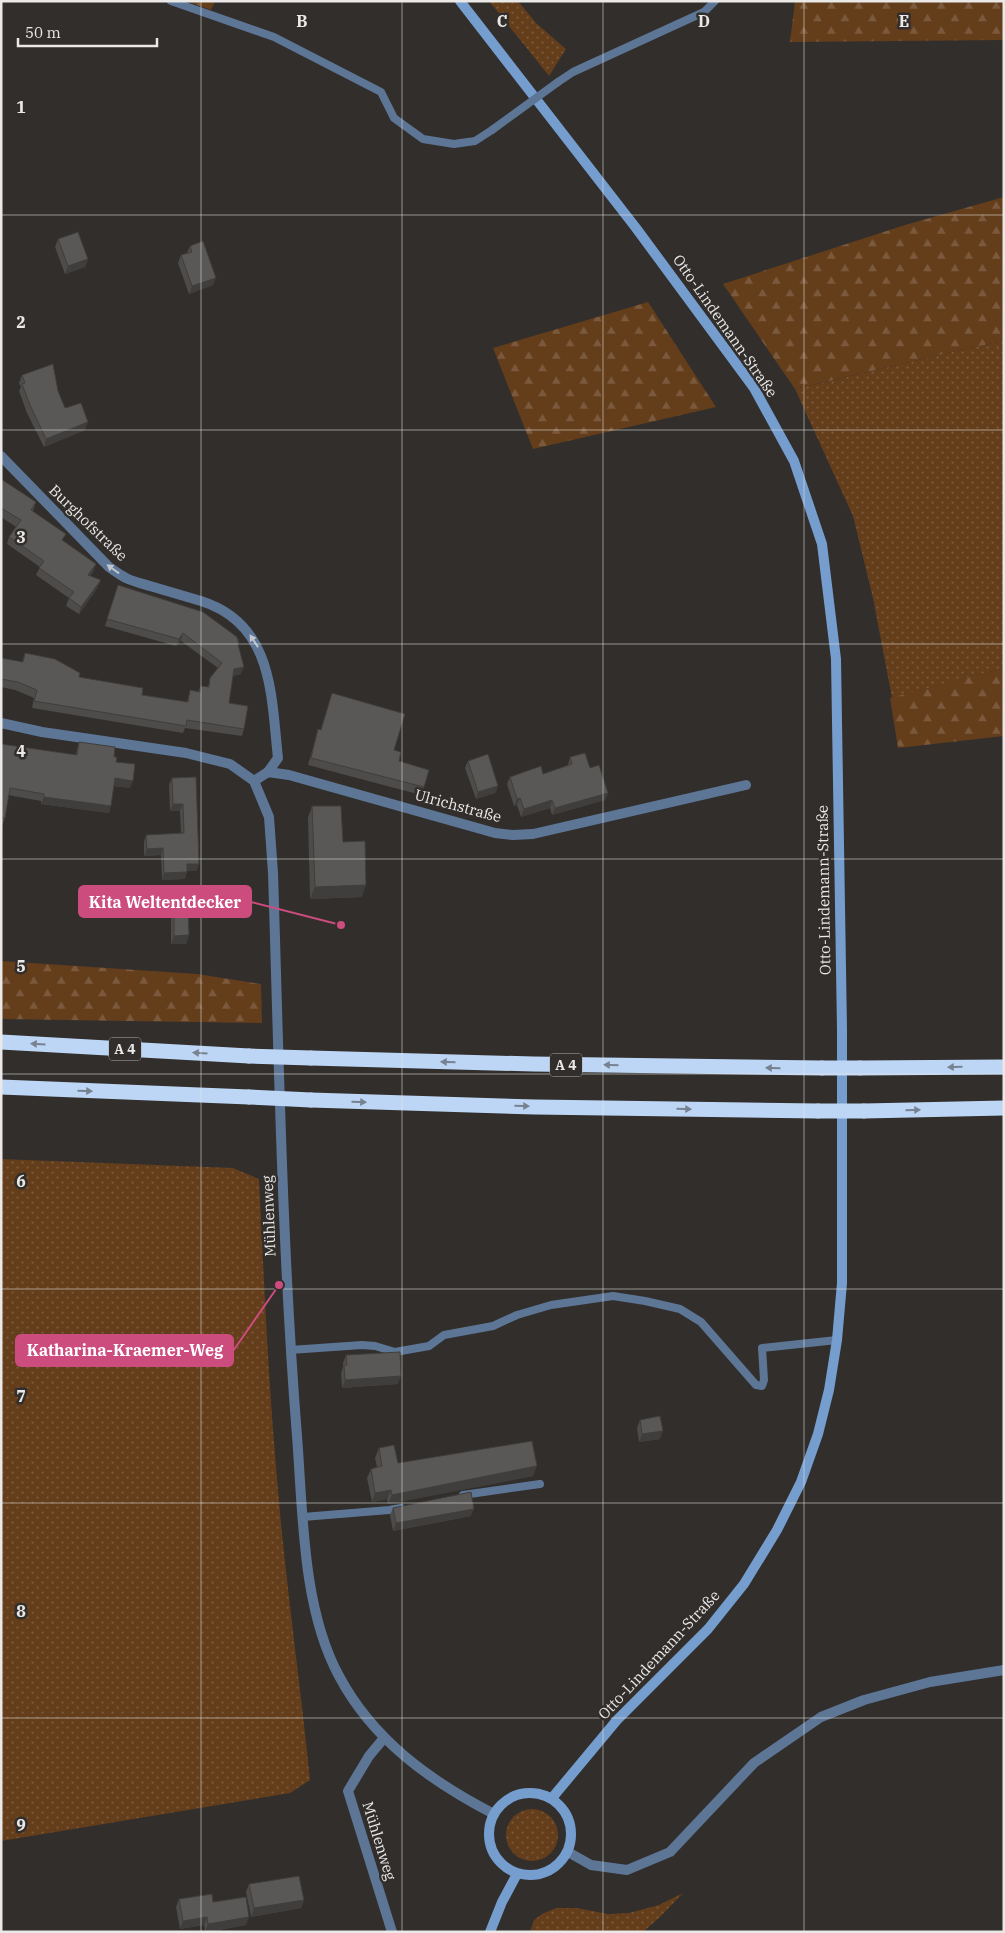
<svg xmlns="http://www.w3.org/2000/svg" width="1005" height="1933" viewBox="0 0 1005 1933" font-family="'IBM Plex Serif',serif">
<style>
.grass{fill:url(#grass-dots)}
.forest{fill:url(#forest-firs)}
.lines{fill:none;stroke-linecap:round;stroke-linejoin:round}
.lane{stroke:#5d7695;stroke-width:8}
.street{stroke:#5d7695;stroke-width:10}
.secondary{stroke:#759ecf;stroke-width:10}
.highway{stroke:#bdd6f5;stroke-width:15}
.lane-bridge{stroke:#5d7695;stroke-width:8}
.highway-bridge{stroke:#bdd6f5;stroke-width:15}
.wall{fill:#4d4c4a}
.shaded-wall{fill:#3f3e3c}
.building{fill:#5a5856;stroke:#3f3e3c}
.oneway{fill:#c0c6ce}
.oneway2{fill:#778290}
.grid{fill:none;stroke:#eae9e7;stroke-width:1;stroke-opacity:0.55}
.labels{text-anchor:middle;stroke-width:5;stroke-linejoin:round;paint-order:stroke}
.shield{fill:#312e2c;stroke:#b2b1af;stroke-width:1}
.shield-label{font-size:14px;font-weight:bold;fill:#eae9e7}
.street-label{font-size:15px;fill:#eae9e7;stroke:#312e2c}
.grid-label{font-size:16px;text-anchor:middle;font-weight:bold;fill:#eae9e7;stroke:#312e2c;stroke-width:5;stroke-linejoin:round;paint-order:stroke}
.leader{fill:none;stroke:#cc4c7e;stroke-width:2}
.callout-dot{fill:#cc4c7e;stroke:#312e2c;stroke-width:2}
.callout{fill:#cc4c7e;stroke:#cc4c7e;stroke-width:2}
.callout-label{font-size:16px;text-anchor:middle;font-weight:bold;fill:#fff}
</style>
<defs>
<pattern id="grass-dots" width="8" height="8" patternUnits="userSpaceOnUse" patternTransform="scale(1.25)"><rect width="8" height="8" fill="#643d1b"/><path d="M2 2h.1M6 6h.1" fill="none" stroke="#7a593c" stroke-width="1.8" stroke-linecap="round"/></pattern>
<pattern id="forest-firs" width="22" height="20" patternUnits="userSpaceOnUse" patternTransform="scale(1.25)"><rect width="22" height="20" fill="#643d1b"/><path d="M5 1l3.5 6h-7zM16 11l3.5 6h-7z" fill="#7a593c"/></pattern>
</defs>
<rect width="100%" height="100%" fill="#312e2c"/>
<g class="grass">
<path d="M489 1H518L536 23 566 49 549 76Z"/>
<path d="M1004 341V668L892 698 873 598 853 516 795 389 969 348Z"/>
<path d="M1 1159 233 1168 259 1179C264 1279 268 1379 277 1478 285 1579 300 1679 310 1780L290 1793 1 1841Z"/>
<circle cx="532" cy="1835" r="26"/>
<path d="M683 1893 661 1916 643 1932H530L534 1920 542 1914 556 1908H577L608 1914 629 1913 659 1905Z"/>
</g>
<g class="forest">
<path d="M186 1H215L211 10Z"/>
<path d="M795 1H1004V40L790 42Z"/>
<path d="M1004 197V341L969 348 795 389 723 284 905 225Z"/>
<path d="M648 302 716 407 533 449 493 348Z"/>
<path d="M1004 668V736L898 748 890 698Z"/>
<path d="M1 961 197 974 261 984 262 1023 1 1019Z"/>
</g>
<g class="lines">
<g class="lane">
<path d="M171 1 274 37 381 92 394 118 423 139 454 144 475 141 492 130"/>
<path d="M558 82 573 72 704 12 715 1"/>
<path d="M290 1350 362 1345 375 1346 395 1352 429 1346 444 1335 493 1326 517 1315 551 1305 613 1296 645 1301 680 1309 701 1322 756 1385 762 1386 764 1380 762 1348 837 1340"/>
<path d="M463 1495 540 1484"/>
<path d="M303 1517 389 1510 401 1508"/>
</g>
<g class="street">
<path d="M1 456 109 567C115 571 121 576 128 579 135 582 143 584 150 586 167 591 184 596 201 601 274 624 271 696 278 758L268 772"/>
<path d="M1 723 42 732 186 753 230 764 254 781 269 817 273 873C279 1060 282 1248 297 1436 303 1512 302 1608 339 1676 373 1740 430 1781 494 1814"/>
<path d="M254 781 268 772 289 775 495 833 513 835 533 834 746 785"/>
<path d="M384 1738 369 1756 348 1791 392 1932"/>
<path d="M568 1852 591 1865 627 1870 670 1852 754 1763 821 1717 864 1700 930 1682 1004 1670"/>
</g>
<g class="secondary">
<path d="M460 1 636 228 754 388 794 461 822 544 836 659 842 1030V1283L837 1340 829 1390 818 1434 801 1482 777 1530 744 1584 708 1629 617 1720 552 1798"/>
<circle cx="530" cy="1834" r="41"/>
<path d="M490 1932 502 1902 517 1874"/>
</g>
<g class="highway">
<path d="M1 1042 249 1056"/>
<path d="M311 1058 533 1064 822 1068"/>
<path d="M860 1068 1004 1067"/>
<path d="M1 1087 249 1097"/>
<path d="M311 1100 535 1107 818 1111"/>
<path d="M864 1111 1004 1108"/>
</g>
<path class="lane-bridge" d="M492 130 558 82"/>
<g class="highway-bridge">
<path d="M249 1056 311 1058"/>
<path d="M822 1068H860"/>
<path d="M249 1097 311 1100"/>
<path d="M818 1111H864"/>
</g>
</g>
<g class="wall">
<path d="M58 239 88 259 85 267 65 274 55 247Z"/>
<path d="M190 246 213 285 189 294 178 263 181 255 187 253Z"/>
<path d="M22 375 58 391 65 408 85 430 44 447 27 413 19 391 21 387 19 383Z"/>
<path d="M1 479 36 502 33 511 64 541 96 564 93 572 90 576 98 587 79 614 66 606 69 598 36 575 40 567 7 544 9 537 16 527 1 517Z"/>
<path d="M118 585 238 644 241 674 233 676 229 703 244 729 242 736 185 728 183 733 32 708 34 698 15 690 1 687V658L22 662 25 653 79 677 142 695 187 702 190 690 198 692 201 686 208 687 210 678 218 668 181 641 176 646 105 626Z"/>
<path d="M332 693 394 750 399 761 424 787 421 795 308 765 316 737 318 729 321 730Z"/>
<path d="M79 742 114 757 130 788 114 786 109 813 41 804V801L8 795 5 818 2 826 1 825V744L76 755 77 749Z"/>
<path d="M570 757 590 768 608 793 605 800 552 815 550 808 521 817 517 805 514 806 507 784 510 777 543 774 568 765Z"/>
<path d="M468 761 498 786 495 793 476 799 465 768Z"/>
<path d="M196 777 199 864 196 871H187L185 879 162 880 161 855 144 856V842L146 835 181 834 180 811H170L169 785 172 778Z"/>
<path d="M312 806 343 842 362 897 310 899 308 818Z"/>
<path d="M174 904 189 935 186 944H171V912Z"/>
<path d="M346 1355 398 1384 342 1388 341 1373 343 1367V1363Z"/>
<path d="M640 1420 660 1439 639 1442 637 1428Z"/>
<path d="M379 1448 398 1463 533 1476 388 1504 387 1499 372 1502 367 1478 371 1469 377 1467 375 1458Z"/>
<path d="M393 1508 471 1516 393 1531 390 1515Z"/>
<path d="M249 1884 304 1900 301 1908 251 1917 246 1892Z"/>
<path d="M179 1899 213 1902 246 1925 208 1932H205L204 1925 180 1929 176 1907Z"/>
</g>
<g class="shaded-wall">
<path d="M88 259 85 267 65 274 68 266Z"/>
<path d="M216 278 213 285 189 294 192 286Z"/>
<path d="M88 422 85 430 44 447 46 439Z"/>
<path d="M96 564 93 572 85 583 88 575Z"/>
<path d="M101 580 98 587 79 614 81 607Z"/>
<path d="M183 633 181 641 176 646 179 639Z"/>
<path d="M244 667 241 674 232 676 234 669Z"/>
<path d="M115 778 133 781 130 788 112 786Z"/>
<path d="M498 786 495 793 476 799 478 792Z"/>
<path d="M608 793 605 800 552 815 555 808Z"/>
<path d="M44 797 111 806 109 813 41 804Z"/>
<path d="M520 798 517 805 514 806 517 799Z"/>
<path d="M552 800 550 808 521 817 524 809Z"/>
<path d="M173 804H183L180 811H170Z"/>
<path d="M163 848 161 855 144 856 147 849Z"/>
<path d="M187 864H199L196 871H184Z"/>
<path d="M187 872 185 879 162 880 164 873Z"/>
<path d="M366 885 362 897 310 899 315 887Z"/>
<path d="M189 935 186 944H171L174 936Z"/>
<path d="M401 1376 398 1384 342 1388 345 1380Z"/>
<path d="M663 1431 660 1439 639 1442 642 1434Z"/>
<path d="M537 1466 533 1476 388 1504 392 1495Z"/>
<path d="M391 1490 387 1499 372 1502 375 1493Z"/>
<path d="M474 1509 471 1516 393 1531 396 1523Z"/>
<path d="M304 1900 301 1908 251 1917 254 1908Z"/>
<path d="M207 1917 204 1925 180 1929 183 1921Z"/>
<path d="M249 1917 246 1925 205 1932 208 1924Z"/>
</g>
<g class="building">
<path d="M78 232 88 259 68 266 58 239Z"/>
<path d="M203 241 216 278 192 286 181 255 192 252 190 246Z"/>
<path d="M53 364 58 391 65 408 81 403 88 422 46 439 30 405 22 384 25 383 22 375Z"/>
<path d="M1 479 36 502 31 510 66 534 62 540 96 564 88 575 101 580 81 607 69 598 74 592 39 568 44 561 9 537 21 520 1 508Z"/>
<path d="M118 585 203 612 237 637 238 641 239 639 238 644 244 667 234 669 229 703 248 706 244 729 187 720 186 726 34 701 37 690 18 682 1 679V658L23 662 25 653 55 659 80 673 79 677 143 688 142 695 188 702 190 690 200 692 201 686 209 687 210 678 222 663 183 633 179 639 107 619Z"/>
<path d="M332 693 405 714 394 750 401 752 399 761 429 770 424 787 311 758 318 729 321 730Z"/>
<path d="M79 742 115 747 114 757H117L116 762 135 764 133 781 115 778 111 806 44 797V794L10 788 5 818H1V744L77 755Z"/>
<path d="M585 753 590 768 599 765 608 793 555 808 552 800 524 809 520 798 517 799 510 777 541 766 543 774 572 764 570 757Z"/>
<path d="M488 754 498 786 478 792 468 761Z"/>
<path d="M196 777 199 864H187V872L164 873 163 848 147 849 146 835 184 833 183 804H173L172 778Z"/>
<path d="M312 806H341L343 842 365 841 366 885 315 887Z"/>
<path d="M174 904H188L189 935 174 936Z"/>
<path d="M400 1352 401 1376 345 1380 344 1365H347L346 1355Z"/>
<path d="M660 1416 663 1431 642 1434 640 1420Z"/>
<path d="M532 1441 537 1466 392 1495 391 1490 375 1493 371 1469 382 1466 379 1448 394 1445 398 1463Z"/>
<path d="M471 1492 474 1509 396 1523 393 1508Z"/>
<path d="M299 1876 304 1900 254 1908 249 1884Z"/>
<path d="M212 1894 213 1902 246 1897 249 1917 208 1924 207 1917 183 1921 179 1899Z"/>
</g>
<defs><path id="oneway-solid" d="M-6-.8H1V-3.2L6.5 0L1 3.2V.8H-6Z" transform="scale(1.25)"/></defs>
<g class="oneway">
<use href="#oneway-solid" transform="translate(113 569) rotate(-144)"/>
<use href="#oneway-solid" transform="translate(254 641) rotate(-123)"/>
</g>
<g class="oneway2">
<use href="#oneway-solid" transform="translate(38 1044) rotate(-177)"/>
<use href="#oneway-solid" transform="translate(200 1053) rotate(-177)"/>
<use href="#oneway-solid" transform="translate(448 1062) rotate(-178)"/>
<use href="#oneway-solid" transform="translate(611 1065) rotate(-179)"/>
<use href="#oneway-solid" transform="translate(955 1067) rotate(179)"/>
<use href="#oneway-solid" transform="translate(773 1068) rotate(-179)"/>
<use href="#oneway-solid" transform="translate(85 1091) rotate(2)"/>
<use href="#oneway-solid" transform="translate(359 1102) rotate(2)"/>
<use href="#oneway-solid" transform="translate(522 1106) rotate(2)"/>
<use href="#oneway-solid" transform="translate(684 1109) rotate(1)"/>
<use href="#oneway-solid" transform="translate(913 1110) rotate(-1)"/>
</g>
<path class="grid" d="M201 1V1932M402 1V1932M603 1V1932M804 1V1932M1 215H1004M1 430H1004M1 644H1004M1 859H1004M1 1074H1004M1 1289H1004M1 1503H1004M1 1718H1004"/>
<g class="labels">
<g class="shield">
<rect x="109" y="1037.5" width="32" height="23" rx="4"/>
<rect x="550" y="1053.5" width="32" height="23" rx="4"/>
</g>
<g class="shield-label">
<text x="125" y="1054">A 4</text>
<text x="566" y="1070">A 4</text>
</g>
<g class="street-label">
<text transform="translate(725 326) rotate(55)" y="5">Otto-Lindemann-Straße</text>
<text transform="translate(88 523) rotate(44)" y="5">Burghofstraße</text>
<text transform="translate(458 806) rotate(15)" y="5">Ulrichstraße</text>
<text transform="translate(824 890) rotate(-91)" y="5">Otto-Lindemann-Straße</text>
<text transform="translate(269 1216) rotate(-92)" y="5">Mühlenweg</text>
<text transform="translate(659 1655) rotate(-47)" y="5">Otto-Lindemann-Straße</text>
<text transform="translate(379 1841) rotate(73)" y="5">Mühlenweg</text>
</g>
</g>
<g class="grid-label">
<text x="302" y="27">B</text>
<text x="502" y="27">C</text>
<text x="704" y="27">D</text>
<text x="904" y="27">E</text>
<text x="21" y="113">1</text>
<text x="21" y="328">2</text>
<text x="21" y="543">3</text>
<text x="21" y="757">4</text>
<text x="21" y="972">5</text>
<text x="21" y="1187">6</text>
<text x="21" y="1402">7</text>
<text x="21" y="1617">8</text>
<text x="21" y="1831">9</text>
</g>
<path class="leader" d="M341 925L251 902M279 1285L233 1351"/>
<g class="callout-dot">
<circle cx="341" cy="925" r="5"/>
<circle cx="279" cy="1285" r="5"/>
</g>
<g class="callout">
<rect x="79" y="886" width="172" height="31" rx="5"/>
<rect x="16" y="1335" width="217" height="31" rx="5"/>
</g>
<g class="callout-label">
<text x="165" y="908">Kita Weltentdecker</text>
<text x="125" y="1356">Katharina-Kraemer-Weg</text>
</g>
<rect width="1005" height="1933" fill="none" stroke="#eae9e7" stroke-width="5"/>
<path d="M18 38v8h139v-8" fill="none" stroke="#eae9e7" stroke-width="2.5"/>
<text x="25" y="38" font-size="15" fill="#eae9e7" stroke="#312e2c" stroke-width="4" paint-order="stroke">50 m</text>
</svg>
